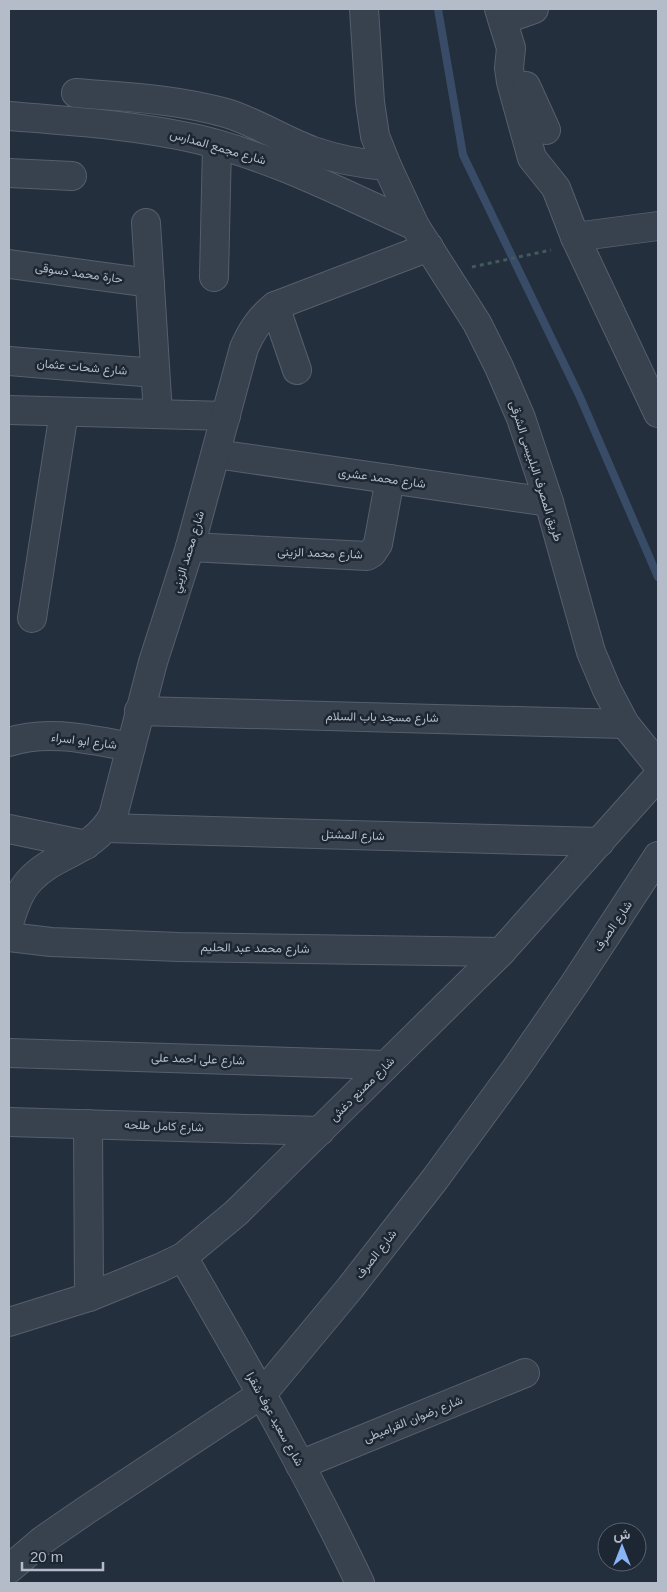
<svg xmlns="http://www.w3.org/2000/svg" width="667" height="1592" viewBox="0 0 667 1592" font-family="Helvetica,Vazirmatn,sans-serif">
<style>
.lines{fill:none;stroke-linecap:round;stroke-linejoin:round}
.stream{stroke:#394c67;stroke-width:8}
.minor-casing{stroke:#565f6c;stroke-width:30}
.path{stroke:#44595c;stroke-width:3;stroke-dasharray:4 4;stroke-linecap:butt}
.minor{stroke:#38414e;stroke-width:28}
.labels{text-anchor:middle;stroke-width:5;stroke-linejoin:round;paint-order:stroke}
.street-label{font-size:12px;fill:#b4bcc9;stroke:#1d2633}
</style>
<rect width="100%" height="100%" fill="#242f3e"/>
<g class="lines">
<path class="stream" d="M438 9 463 155 580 397 658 577"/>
<g class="minor-casing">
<g id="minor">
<path d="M364 9 370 102 375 136 387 166 415 226 477 323 499 367 521 418 549 502 591 652 607 690 625 724 658 765"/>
<path d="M499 9 511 48 509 68 511 82 532 158 556 188 575 237 658 413"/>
<path d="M503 20 534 9"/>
<path d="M526 86 546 130"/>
<path d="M76 93C126 97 177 99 226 113 256 122 283 140 313 151 336 159 362 164 387 166"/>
<path d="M9 116C72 121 135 125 197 139 273 157 344 194 415 226"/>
<path d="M9 173 72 176"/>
<path d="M146 223 158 414"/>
<path d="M575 237 658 226"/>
<path d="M9 264 150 283"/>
<path d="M214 277 217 145"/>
<path d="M275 306 297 370"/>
<path d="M9 361 155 373"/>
<path d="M9 410 226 416"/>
<path d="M216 454 549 502"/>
<path d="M190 547 367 556 372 553 378 544 390 479"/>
<path d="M32 618 64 412"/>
<path d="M139 711 625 724"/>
<path d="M9 742C49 729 91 740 131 747"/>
<path d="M106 828 600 842"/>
<path d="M9 829 86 845"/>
<path d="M9 923C14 908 19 891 31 879 57 852 92 853 113 816L153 662 190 547 244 348C252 330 260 318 275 306L429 247"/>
<path d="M9 937 51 942 179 947 501 952"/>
<path d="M9 1053 386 1065"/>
<path d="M9 1122 320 1131"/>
<path d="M88 1124 89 1297"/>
<path d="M183 1257C245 1364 307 1471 360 1583"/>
<path d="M9 1322 89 1297 160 1268 183 1257 236 1213 501 952 658 776"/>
<path d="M300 1465 525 1373"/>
<path d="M9 1569 43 1540 85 1511 262 1394 350 1288 435 1179 517 1067 575 983 658 856"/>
</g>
</g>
<path class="path" d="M472 267 551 250"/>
<use href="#minor" class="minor"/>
</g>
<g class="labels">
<g class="street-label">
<text transform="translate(218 147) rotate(16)" y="4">شارع مجمع المدارس</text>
<text transform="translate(79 273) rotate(8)" y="4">حارة محمد دسوقى</text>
<text transform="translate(82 367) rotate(5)" y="4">شارع شحات عثمان</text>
<text transform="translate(536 471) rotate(72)" y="4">طريق المصرف البلبيسى الشرقى</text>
<text transform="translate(382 478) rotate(8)" y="4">شارع محمد عشرى</text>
<text transform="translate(188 552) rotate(-73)" y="4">شارع محمد الزيني</text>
<text transform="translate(320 553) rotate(2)" y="4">شارع محمد الزينى</text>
<text transform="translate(382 717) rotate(1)" y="4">شارع مسجد باب السلام</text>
<text transform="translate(84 741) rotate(7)" y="4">شارع ابو اسراء</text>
<text transform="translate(353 835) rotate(2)" y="4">شارع المشتل</text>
<text transform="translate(613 926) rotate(-56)" y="4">شارع الصرف</text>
<text transform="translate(255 948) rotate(1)" y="4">شارع محمد عبد الحليم</text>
<text transform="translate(198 1059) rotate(2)" y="4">شارع على احمد على</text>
<text transform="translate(362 1089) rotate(-45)" y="4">شارع مصنع دغش</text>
<text transform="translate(164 1126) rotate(2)" y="4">شارع كامل طلحه</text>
<text transform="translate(376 1254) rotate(-52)" y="4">شارع الصرف</text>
<text transform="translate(275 1419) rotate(61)" y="4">شارع سعيد عوف شقرا</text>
<text transform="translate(413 1419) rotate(-22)" y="4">شارع رضوان القراميطى</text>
</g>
</g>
<rect width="667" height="1592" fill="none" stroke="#b4bcc9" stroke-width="20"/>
<g transform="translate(622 1547)"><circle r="24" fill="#1d2633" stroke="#59626f"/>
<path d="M0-4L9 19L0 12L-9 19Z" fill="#8ab4f8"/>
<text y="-8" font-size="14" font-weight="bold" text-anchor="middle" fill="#b4bcc9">ش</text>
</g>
<path d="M22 1562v8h81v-8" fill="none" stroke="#b4bcc9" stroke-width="2.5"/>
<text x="30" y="1562" font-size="15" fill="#b4bcc9" stroke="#1d2633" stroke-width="4" paint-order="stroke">20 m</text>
</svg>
